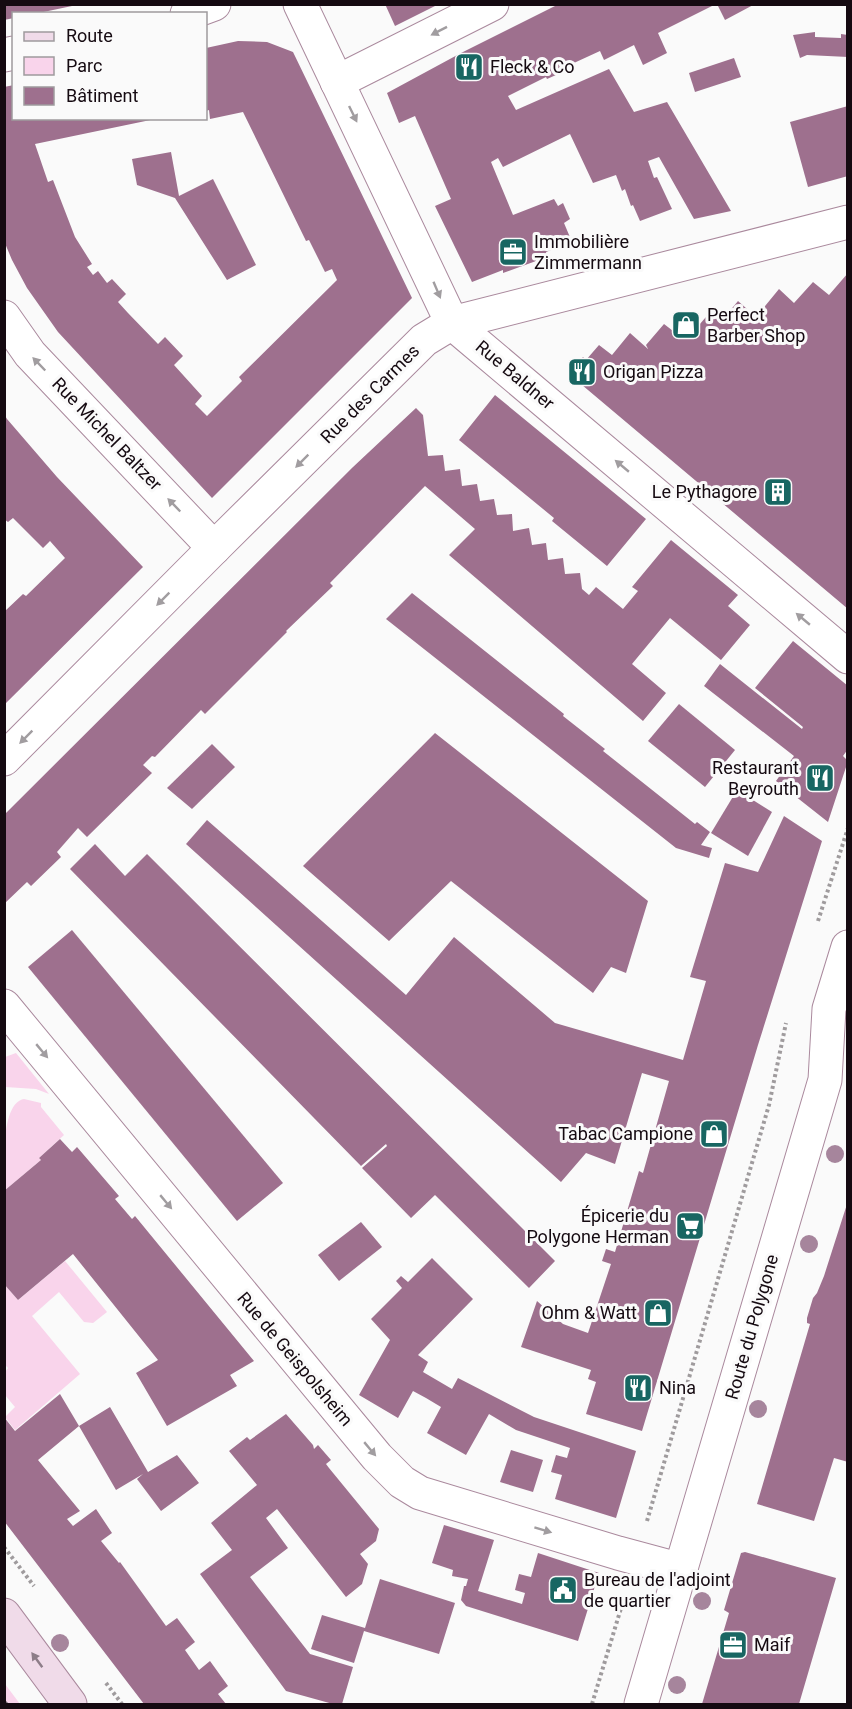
<svg xmlns="http://www.w3.org/2000/svg" width="852" height="1709" viewBox="0 0 852 1709" font-family="Roboto,sans-serif">
<style>
.green{fill:#f9d4eb}
.building{fill:#9e708e}
.lines{fill:none;stroke-linecap:round;stroke-linejoin:round}
.minor-casing{stroke:#aa899d;stroke-width:35}
.tertiary-casing{stroke:#aa899d;stroke-width:35}
.secondary-casing{stroke:#aa899d;stroke-width:35}
.path{stroke:#9f9b9d;stroke-width:4;stroke-dasharray:3 3;stroke-linecap:butt}
.minor{stroke:#fff;stroke-width:33}
.tertiary{stroke:#fff;stroke-width:33}
.secondary{stroke:#f0dbe9;stroke-width:33}
.tram{stroke:#6c656a;stroke-width:1.5}
.tree{fill:#a6859c}
.oneway{fill:#a19da0}
.oneway2{fill:#8d7d88}
.labels{text-anchor:middle;stroke-width:6;stroke-linejoin:round;paint-order:stroke}
.poi-label{font-size:18px;fill:#150a11;stroke:#fafafa;text-anchor:start}
.street-label{font-size:18px;fill:#150a11;stroke:#fafafa}
</style>
<rect width="100%" height="100%" fill="#fafafa"/>
<g class="green">
<path d="M16 1053 49 1094 36 1089 5 1087V1057Z"/>
<path d="M24 1099 41 1103V1107L64 1135 39 1158 41 1160 4 1191C4 1169 0 1103 24 1099Z"/>
<path d="M65 1261 107 1312 93 1323 84 1322 59 1292 32 1316 80 1374 15 1430 5 1417 15 1407 5 1395 6 1390 5 1387V1372L8 1368 4 1364V1284L18 1300Z"/>
<path d="M4 1684H5L20 1704H5Z"/>
</g>
<g class="building">
<path d="M4 4H72V6L34 14H14V18L4 20Z"/>
<path d="M385 4H439L395 26Z"/>
<path d="M559 4H716L658 33 667 53 643 65 634 45 604 60 600 51 563 68 565 71 547 79 546 77 508 96 516 110 609 69 634 112 667 102 731 211 694 219 659 157 648 161 654 178 657 177 672 209 640 221 633 205 631 206 625 189 622 191 616 175 593 183 570 134 503 167 498 158 491 162 513 215 554 199 558 206 563 203 570 219 564 223 572 242 546 252 547 257 503 273V270L472 282 435 206 451 199 415 116 399 123 387 93 461 53Z"/>
<path d="M717 4H755L725 20Z"/>
<path d="M815 32V37L841 38V34L848 35V57L807 55 800 58 793 35Z"/>
<path d="M238 41 267 42 293 52 412 298 212 498 58 332 27 288 12 260 4 241V87L14 85V118H160L35 144 48 182 53 180 75 237 92 264 87 267 93 275 98 271 107 283 112 279 126 294 118 302 128 313 158 344 165 337 183 356 174 365 202 396 195 404 207 416 242 381 239 377 337 280 332 269 325 272 309 240 306 241 243 112 210 119 209 110 206 111V48Z"/>
<path d="M734 58 741 77 695 92 689 73Z"/>
<path d="M848 106V176L808 187 790 122Z"/>
<path d="M171 152 179 196 213 179 256 265 227 280 175 198 137 185 132 159Z"/>
<path d="M848 273V609L569 374 583 357 586 360 599 345 612 355 630 333 648 349 646 345 664 324 677 334 675 331 688 315 699 325 713 309 727 322 724 318 738 301 756 317 779 289 794 303 813 282 829 295Z"/>
<path d="M495 395 646 519 607 566 552 521 554 518 459 440Z"/>
<path d="M416 408 423 415 428 456 443 455 445 471 460 469 462 486 477 484 480 501 494 499 497 515 512 514 513 531 529 528 532 545 546 543 548 560 563 558 565 574 580 573 582 589 589 595 596 587 623 609 638 591 632 587 671 540 738 595 728 606 750 625 721 660 670 618 632 664 666 693 643 721 449 555 475 529 425 486 330 583 333 586 286 631 287 632 205 714 201 710 155 757 152 756 143 765 152 773 87 837 78 828 57 852 61 857 31 886 27 882 4 904V815L353 467Z"/>
<path d="M4 414 7 419 57 477 143 567 4 705V612L23 594 26 596 65 558 50 541 43 548 13 518 8 522 4 519Z"/>
<path d="M412 593 564 714 563 716 605 749 603 751 695 824 697 822 710 832 701 845 712 848 709 858 676 848 386 619Z"/>
<path d="M793 641 848 686V749L843 756 848 761 828 822 776 781 794 756 704 686 720 664 802 729 803 727 755 688Z"/>
<path d="M679 704 735 750 705 787 648 741Z"/>
<path d="M435 733 648 901 626 973 611 967 593 993 451 881 389 941 303 866Z"/>
<path d="M212 744 235 767 192 809 167 788Z"/>
<path d="M737 790 772 812 748 856 711 833Z"/>
<path d="M784 816 822 841 758 1045 642 1431 586 1414 596 1382 588 1379 591 1370 521 1347 537 1301 563 1324 588 1333 611 1264 602 1261 606 1249 615 1252 639 1171 643 1173 669 1081 642 1073 615 1164 586 1153 561 1182 186 844 207 820 406 995 454 937 555 1023 683 1060 706 981 690 977 725 863 758 872Z"/>
<path d="M95 844 125 876 147 854 555 1261 529 1288 435 1195 411 1218 362 1168 387 1146 386 1144 361 1166 70 869Z"/>
<path d="M72 930 283 1183 237 1221 28 967Z"/>
<path d="M60 1139 72 1152 77 1147 119 1196 115 1199 132 1219 135 1216 254 1361 230 1375 237 1386 167 1426 136 1373 158 1360 73 1254 18 1300 4 1284V1191L41 1160 39 1158Z"/>
<path d="M848 1201V1462L834 1458 814 1521 757 1504 810 1324 807 1323V1318L813 1298 817 1293 824 1276Z"/>
<path d="M361 1222 382 1247 339 1281 318 1255Z"/>
<path d="M432 1258 473 1299 418 1355 428 1362 423 1372 452 1389 458 1378 534 1417 636 1451 616 1518 555 1499 562 1475 551 1472 556 1455 567 1458 570 1448 516 1430 489 1414 466 1455 427 1433 441 1407 426 1398 413 1391 398 1418 359 1395 390 1340 371 1319 402 1288 396 1281 401 1276 408 1282Z"/>
<path d="M60 1394 79 1426 110 1407 148 1472 177 1455 199 1483 161 1511 137 1479 143 1474 116 1490 79 1426 38 1460 80 1511 67 1519 73 1526 96 1509 112 1533 101 1541 119 1563 120 1562 166 1626 177 1618 195 1642 185 1650 199 1670 210 1661 228 1686 218 1694 226 1704H144L4 1521V1417L15 1431Z"/>
<path d="M286 1414 313 1445 314 1449 318 1445 331 1460 326 1464 329 1468 379 1529 376 1541 360 1554 368 1564 362 1584 346 1597 277 1509 266 1518 288 1548 250 1577 310 1654 353 1667 342 1704H333L286 1691 200 1574 232 1550 211 1523 257 1485 229 1451 247 1437 250 1440Z"/>
<path d="M511 1450 543 1460 533 1492 500 1482Z"/>
<path d="M444 1525 494 1540 478 1591 522 1604 525 1593 515 1590 519 1574 531 1577 538 1553 599 1573 578 1641 466 1606 461 1600 464 1586H466L468 1579 452 1576 453 1570 432 1563Z"/>
<path d="M745 1552 836 1578 799 1704H702L729 1613 724 1610 741 1553Z"/>
<path d="M380 1579 455 1603 439 1654 364 1631 354 1663 311 1649 322 1615 365 1628Z"/>
</g>
<g class="lines">
<g class="minor-casing">
<g id="minor">
<path d="M300 4 452 323 848 657"/>
<path d="M187 14 214 4"/>
<path d="M4 55 14 53"/>
<path d="M337 82 492 4"/>
<path d="M4 317 30 354 214 548"/>
<path d="M4 759 214 548 424 340 452 323 848 222"/>
<path d="M4 1006 377 1457 402 1482 420 1493 618 1553 681 1570"/>
</g>
</g>
<g class="tertiary-casing">
<path id="tertiary" d="M641 1704 825 1080 829 1009 848 947"/>
</g>
<g class="secondary-casing">
<path id="secondary" d="M4 1615 70 1704"/>
</g>
<g class="path">
<path d="M818 921 848 828"/>
<path d="M647 1521 769 1105 786 1023"/>
<path d="M4 1547 34 1586"/>
<path d="M106 1683 122 1704"/>
<path d="M592 1704 625 1595"/>
</g>
<use href="#minor" class="minor"/>
<use href="#tertiary" class="tertiary"/>
<use href="#secondary" class="secondary"/>
<path class="tram" d="M4 1700 8 1704"/>
</g>
<g class="tree">
<circle cx="835" cy="1154" r="9"/>
<circle cx="809" cy="1244" r="9"/>
<circle cx="758" cy="1409" r="9"/>
<circle cx="702" cy="1601" r="9"/>
<circle cx="60" cy="1643" r="9"/>
<circle cx="677" cy="1685" r="9"/>
</g>
<defs><path id="oneway-solid" d="M-6-.8H1V-3.2L6.5 0L1 3.2V.8H-6Z" transform="scale(1.5)"/></defs>
<g class="oneway">
<use href="#oneway-solid" transform="translate(439 31) rotate(153)"/>
<use href="#oneway-solid" transform="translate(353 114) rotate(64)"/>
<use href="#oneway-solid" transform="translate(437 290) rotate(67)"/>
<use href="#oneway-solid" transform="translate(39 364) rotate(-134)"/>
<use href="#oneway-solid" transform="translate(302 461) rotate(135)"/>
<use href="#oneway-solid" transform="translate(622 466) rotate(-140)"/>
<use href="#oneway-solid" transform="translate(174 505) rotate(-134)"/>
<use href="#oneway-solid" transform="translate(163 599) rotate(135)"/>
<use href="#oneway-solid" transform="translate(803 619) rotate(-140)"/>
<use href="#oneway-solid" transform="translate(26 737) rotate(135)"/>
<use href="#oneway-solid" transform="translate(42 1051) rotate(50)"/>
<use href="#oneway-solid" transform="translate(166 1202) rotate(50)"/>
<use href="#oneway-solid" transform="translate(370 1449) rotate(50)"/>
<use href="#oneway-solid" transform="translate(543 1530) rotate(17)"/>
</g>
<use class="oneway2" href="#oneway-solid" transform="translate(37 1660) rotate(-126)"/>
<defs>
<g id="restaurant-square" transform="scale(1.5)"><rect x="-9" y="-9" width="18" height="18" rx="4" fill="#186662" stroke="#fafafa"/><path d="M-5-6h1v4h1v-4h1v4h1v-4h1v5L-1.5 .5V6h-2V.5L-5-1ZM5-6V6H3V1.5H1.5Q1.5-4 5-6Z" fill="#fff"/></g>
<g id="office-square" transform="scale(1.5)"><rect x="-9" y="-9" width="18" height="18" rx="4" fill="#186662" stroke="#fafafa"/><path d="M-6-3h4V-5.5h4V-3h4V5H-6ZM-1-4.5V-3h2v-1.5ZM-6 0V1H6V0Z" fill="#fff"/></g>
<g id="shop-square" transform="scale(1.5)"><rect x="-9" y="-9" width="18" height="18" rx="4" fill="#186662" stroke="#fafafa"/><path d="M-5-2.5h2.3a2.7 3.5 0 0 1 5.4 0H5L5.5 6h-11ZM-1.5-2.5h3a1.5 2.3 0 0 0-3 0Z" fill="#fff"/></g>
<g id="building-square" transform="scale(1.5)"><rect x="-9" y="-9" width="18" height="18" rx="4" fill="#186662" stroke="#fafafa"/><path d="M-4-6H4V6H1V3H-1V6H-4ZM-2.5-4.3h1.7v1.8h-1.7ZM.8-4.3h1.7v1.8H.8ZM-2.5-1h1.7V.8h-1.7ZM.8-1h1.7V.8H.8Z" fill="#fff"/></g>
<g id="supermarket-square" transform="scale(1.5)"><rect x="-9" y="-9" width="18" height="18" rx="4" fill="#186662" stroke="#fafafa"/><path d="M-6-5.5h2.5l.6 2H6L4.5 2H-2.5L-4.4-4H-6ZM-1.5 3.2a1.3 1.3 0 1 0 .1 0ZM3 3.2a1.3 1.3 0 1 0 .1 0Z" fill="#fff"/></g>
<g id="civic-square" transform="scale(1.5)"><rect x="-9" y="-9" width="18" height="18" rx="4" fill="#186662" stroke="#fafafa"/><path d="M-.6-6.5H3V-4.5H.6V-3L4-1V1h2V6H-6V1h2V-1L-.6-3ZM-1.2 2.5V6h2.4V2.5Z" fill="#fff"/></g>
</defs>
<g fill-rule="evenodd">
<use href="#restaurant-square" x="469" y="67"/>
<use href="#office-square" x="513" y="252"/>
<use href="#shop-square" x="686" y="325"/>
<use href="#restaurant-square" x="582" y="372"/>
<use href="#building-square" x="778" y="492"/>
<use href="#restaurant-square" x="820" y="778"/>
<use href="#shop-square" x="714" y="1134"/>
<use href="#supermarket-square" x="690" y="1226"/>
<use href="#shop-square" x="658" y="1313"/>
<use href="#restaurant-square" x="638" y="1388"/>
<use href="#civic-square" x="563" y="1590"/>
<use href="#office-square" x="733" y="1645"/>
</g>
<g class="labels">
<g class="poi-label">
<text x="490" y="73">Fleck &amp; Co</text>
<text x="534" y="248">Immobilière<tspan x="534" dy="21">Zimmermann</tspan></text>
<text x="707" y="321">Perfect<tspan x="707" dy="21">Barber Shop</tspan></text>
<text x="603" y="378">Origan Pizza</text>
<text x="757" y="498" text-anchor="end">Le Pythagore</text>
<text x="799" y="774" text-anchor="end">Restaurant<tspan x="799" dy="21">Beyrouth</tspan></text>
<text x="693" y="1140" text-anchor="end">Tabac Campione</text>
<text x="669" y="1222" text-anchor="end">Épicerie du<tspan x="669" dy="21">Polygone Herman</tspan></text>
<text x="637" y="1319" text-anchor="end">Ohm &amp; Watt</text>
<text x="659" y="1394">Nina</text>
<text x="584" y="1586">Bureau de l'adjoint<tspan x="584" dy="21">de quartier</tspan></text>
<text x="754" y="1651">Maif</text>
</g>
<g class="street-label">
<text transform="translate(515 375) rotate(40)" y="6">Rue Baldner</text>
<text transform="translate(370 394) rotate(-45)" y="6">Rue des Carmes</text>
<text transform="translate(107 434) rotate(46)" y="6">Rue Michel Baltzer</text>
<text transform="translate(752 1327) rotate(-74)" y="6">Route du Polygone</text>
<text transform="translate(295 1359) rotate(50)" y="6">Rue de Geispolsheim</text>
</g>
</g>
<rect width="852" height="1709" fill="none" stroke="#150a11" stroke-width="12"/>
<rect x="12" y="12" width="195" height="108" fill="#fafafa" stroke="#9e9a9d" stroke-width="1.5"/>
<rect x="24" y="32" width="30" height="9" fill="#f0dbe9" stroke="#9e9a9d" stroke-width="1.5"/>
<text x="66" y="42" font-size="18" fill="#150a11">Route</text>
<rect x="24" y="57" width="30" height="18" fill="#f9d4eb" stroke="#9e9a9d" stroke-width="1.5"/>
<text x="66" y="72" font-size="18" fill="#150a11">Parc</text>
<rect x="24" y="87" width="30" height="18" fill="#9e708e" stroke="#9e9a9d" stroke-width="1.5"/>
<text x="66" y="102" font-size="18" fill="#150a11">Bâtiment</text>
</svg>
